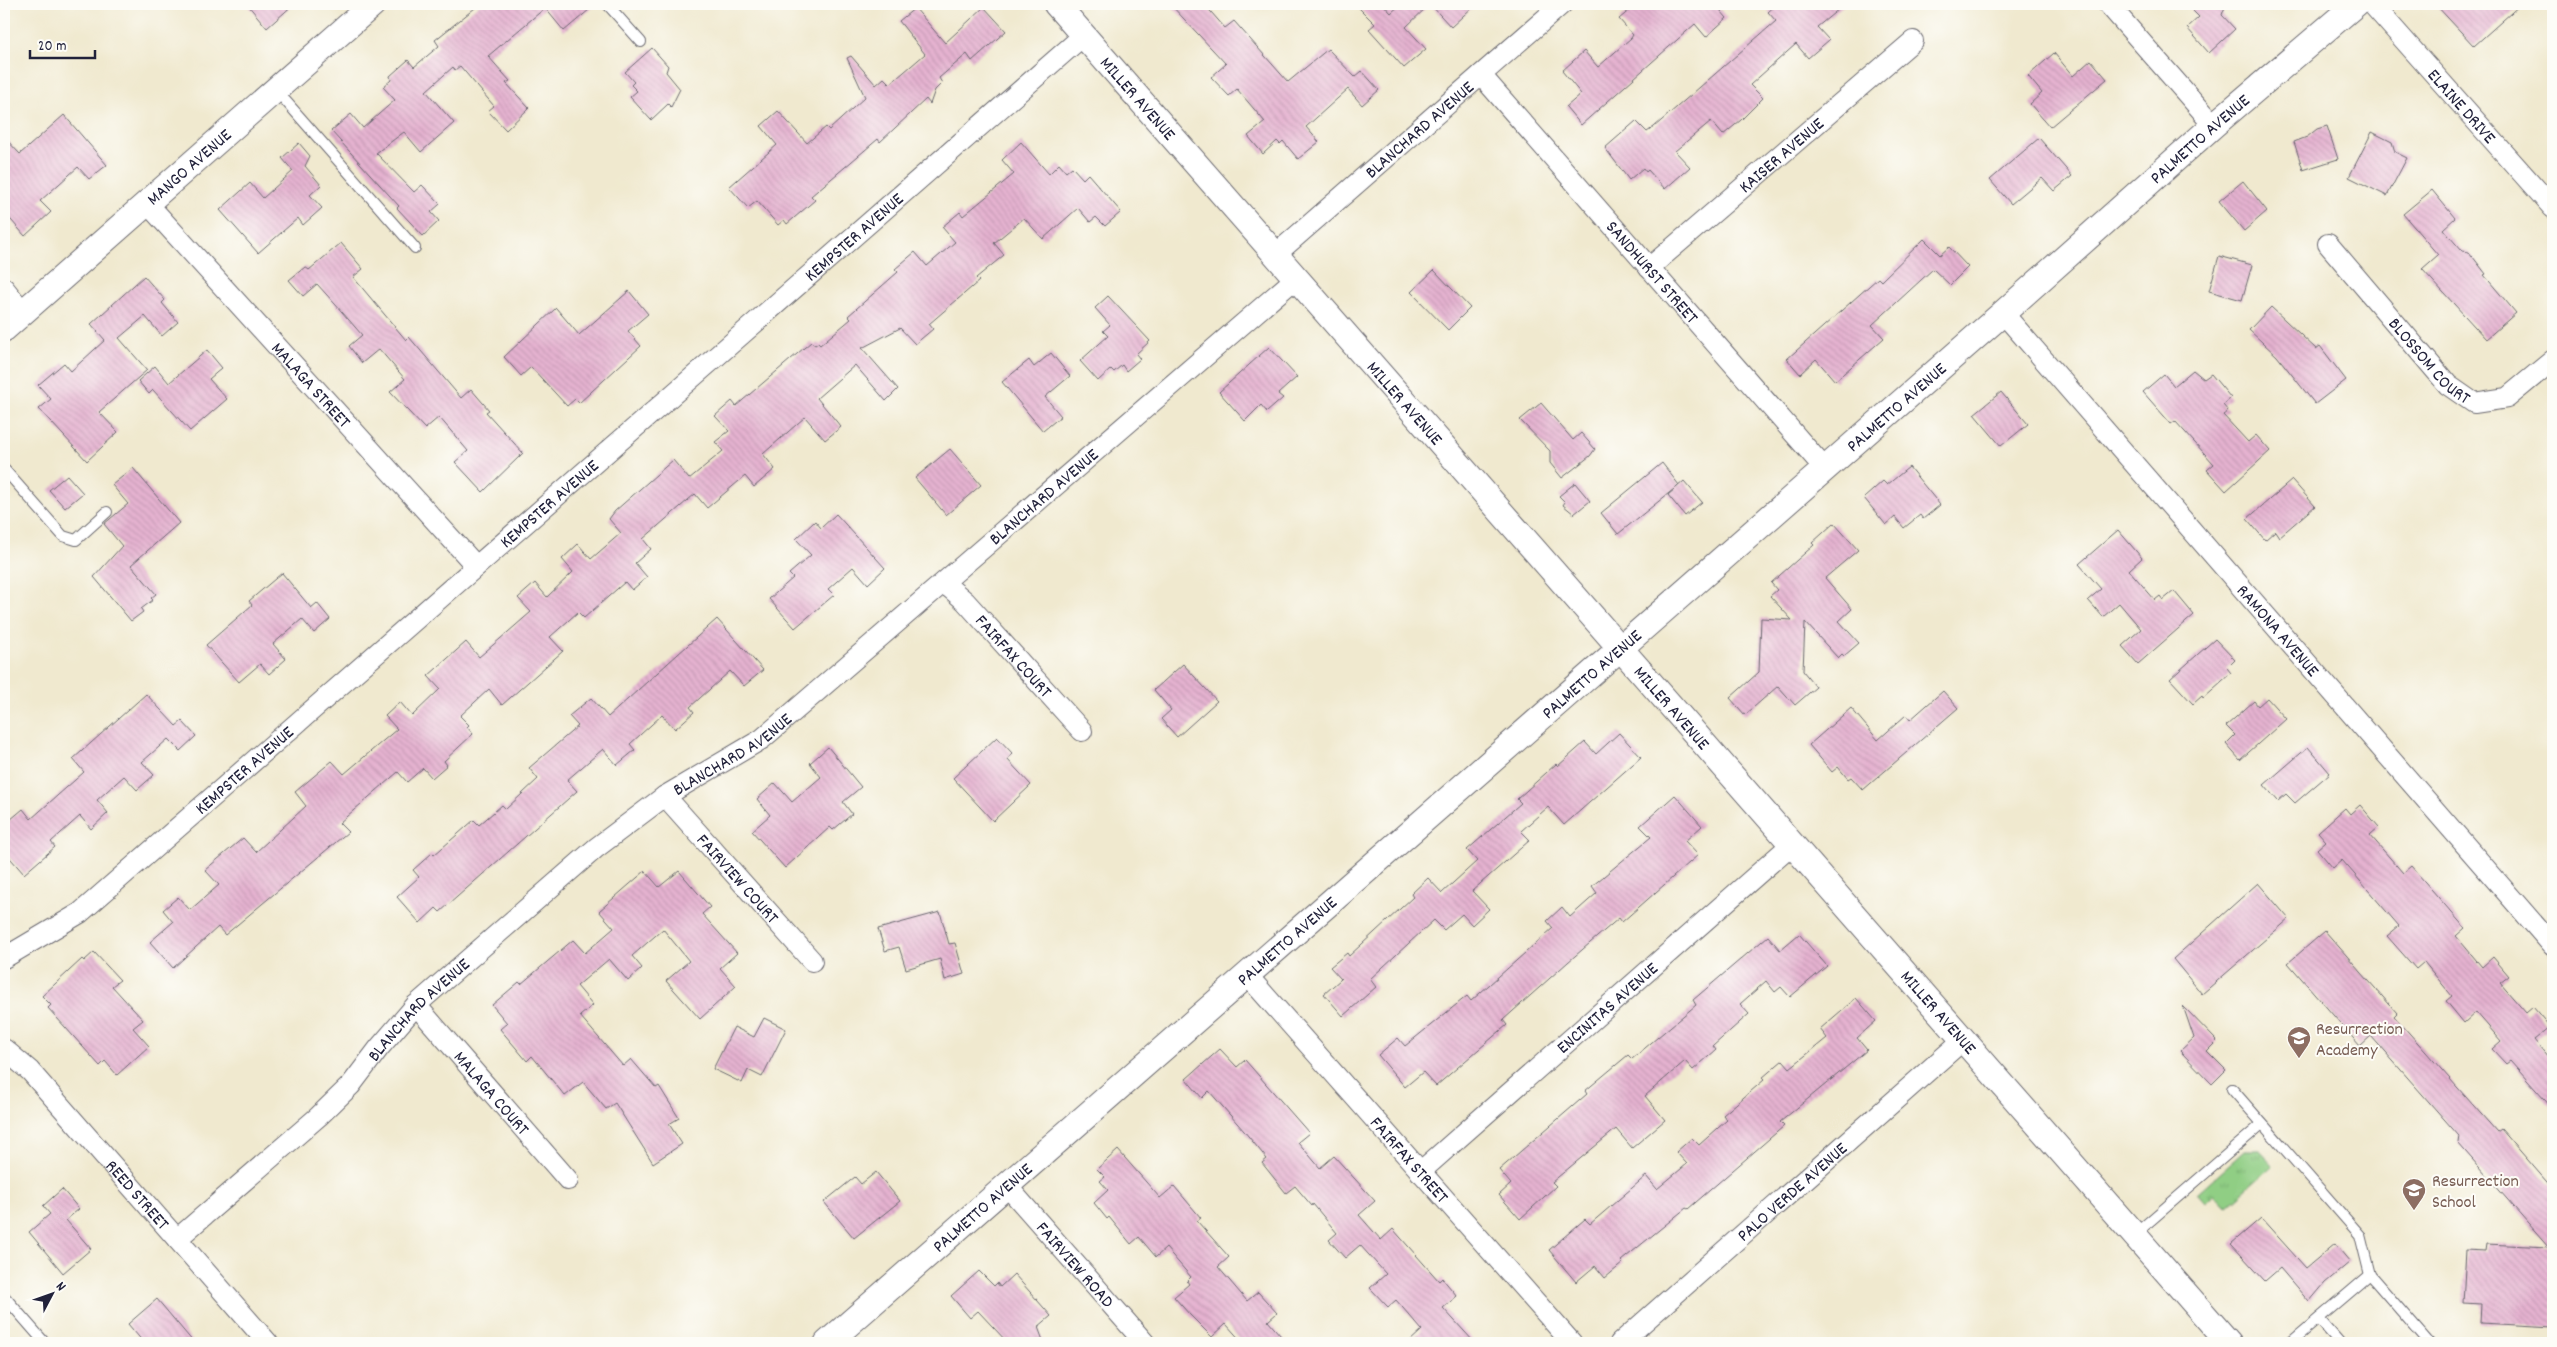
<svg xmlns="http://www.w3.org/2000/svg" width="2557" height="1347" viewBox="0 0 2557 1347" font-family="Dekko,sans-serif">
<style>
.park{fill:url(#park-tufts);stroke:#597860}
.building{fill:url(#building-back-hatch)}
.lines{fill:none;stroke-linecap:round;stroke-linejoin:round}
.service-casing{stroke:#6a686f;stroke-width:12}
.minor-casing{stroke:#6a686f;stroke-width:22}
.tertiary-casing{stroke:#6a686f;stroke-width:27}
.service{stroke:#fff;stroke-width:10}
.minor{stroke:#fff;stroke-width:20}
.tertiary{stroke:#fff;stroke-width:25}
.labels{text-anchor:middle;stroke-width:4;stroke-linejoin:round;paint-order:stroke}
.street-label{font-size:18px;fill:#22223b;stroke:#fdfcf7}
.education-label{font-size:18px;fill:#785e54;stroke:#fdfcf7;text-anchor:start}
</style>
<defs>
<pattern id="park-tufts" width="24" height="20" patternUnits="userSpaceOnUse" patternTransform="scale(1.25)"><rect width="24" height="20" fill="#90ce84"/><path d="M3 7l-1-3M5 7V3M7 7l1-3M15 17l-1-3M17 17v-4M19 17l1-3" fill="none" stroke="#7cb173"/></pattern>
<pattern id="building-back-hatch" width="6" height="6" patternUnits="userSpaceOnUse" patternTransform="scale(1.25)"><rect width="6" height="6" fill="#e5b2d0"/><path d="M-1 5l2 2M0 0l6 6M5-1l2 2" fill="none" stroke="#c499b4"/></pattern>
</defs>
<rect width="100%" height="100%" fill="#fdfcf7"/>
<filter id="ink" filterUnits="userSpaceOnUse"><feTurbulence type="fractalNoise" baseFrequency=".02" numOctaves="2"/><feDisplacementMap in="SourceGraphic" scale="10" xChannelSelector="R" yChannelSelector="G"/><feConvolveMatrix kernelMatrix="1 2 1 2 8 2 1 2 1" color-interpolation-filters="sRGB"/></filter>
<filter id="wash" filterUnits="userSpaceOnUse"><feTurbulence type="fractalNoise" baseFrequency=".0096" numOctaves="4" result="noise"/><feDisplacementMap in="SourceGraphic" scale="20" xChannelSelector="R" yChannelSelector="G"/><feGaussianBlur stdDeviation="1.12" result="paint"/><feColorMatrix in="noise" values="0 0 0 0 0 0 0 0 0 0 0 0 0 0 0 0 0 1.4 0 .05"/><feComposite in="paint" operator="in"/></filter>
<g filter="url(#wash)">
<rect width="100%" height="100%" fill="#f0e9cf"/>
<path class="park" d="M2245 1150H2258L2273 1166 2226 1207 2214 1194 2205 1202 2197 1193Z"/>
<g id="blocks">
<g class="building">
<path d="M247 4H294L267 28Z"/>
<path d="M480 4H596L564 31 545 8 488 56 510 81 506 83 529 108 506 130 488 111 494 106 460 66 455 70 453 67 426 91 454 123 421 152 404 132 376 153 414 192 422 185 440 204 431 212 439 221 423 236 397 208 399 206 331 131 351 114 363 128 395 100 383 87 391 80 390 76 408 60 414 67 439 46 435 40Z"/>
<path d="M1170 4H1204L1225 28 1234 21 1288 82 1328 49 1355 77 1362 71 1379 90 1362 105 1348 89 1306 127 1319 142 1298 159 1283 141 1280 144 1277 141 1263 154 1248 136 1265 122 1237 89 1229 96 1211 77 1226 64Z"/>
<path d="M1355 4H1383L1391 13 1401 4H1476L1451 27 1430 4 1406 27 1426 49 1404 68 1369 29 1375 24Z"/>
<path d="M1637 4H1715L1727 18 1706 37 1695 24 1581 125 1566 107 1581 94 1562 71 1584 51 1598 67 1631 38 1633 35 1619 19Z"/>
<path d="M1777 4H1845L1817 27 1829 40 1808 58 1796 44 1750 85 1763 98 1741 120 1723 135 1711 121 1675 151 1690 167 1665 189 1648 170 1646 172 1643 168 1629 180 1605 148 1636 121 1647 132 1654 127 1776 21 1768 12Z"/>
<path d="M2186 4H2226L2222 15 2235 29 2209 53 2187 28 2199 17Z"/>
<path d="M2435 4H2521L2474 46Z"/>
<path d="M984 7 1006 31 972 61 967 54 939 78 942 83 935 90 930 104 926 99 880 142 878 139 811 196 815 200 787 224 784 220 778 225 757 201 748 208 729 187 777 145 761 126 778 111 807 143 826 127 829 130 865 97 847 58 851 56 876 85 884 78 890 84 925 54 899 21 915 8 945 43Z"/>
<path d="M652 48 668 66 666 72 680 89 671 107 668 104 651 120 630 97 637 91 631 85 634 82 625 72Z"/>
<path d="M2054 53 2073 76 2091 60 2107 79 2050 127 2030 104 2042 93 2028 76Z"/>
<path d="M64 115 107 165 89 179 78 167 40 201 51 212 25 236 4 212V137L20 154Z"/>
<path d="M2327 126 2338 159 2303 170 2294 142 2307 137 2317 129Z"/>
<path d="M2372 132 2392 142 2395 152 2407 158 2387 196 2349 177Z"/>
<path d="M2039 138 2072 176 2054 191 2042 178 2011 204 1990 180Z"/>
<path d="M1021 142 1049 174 1059 164 1066 172 1072 167 1083 179 1088 174 1121 212 1105 226 1096 217 1090 222 1078 208 1043 239 1024 218 994 243 1004 255 976 278 979 281 929 324 933 329 915 344 900 328 862 348 898 389 886 401 855 365 817 398 841 427 825 440 805 417 763 454 775 469 754 487 745 476 707 508 695 494 643 539 651 549 635 563 647 577 632 590 625 582 584 618 578 612 550 637 563 651 502 705 489 689 460 716 469 725 467 727 473 734 444 761 447 765 432 778 423 768 407 782 398 772 339 823 348 832 225 935 218 927 173 968 150 942 173 922 163 910 178 897 190 910 219 885 205 870 243 838 256 852 306 806 295 792 332 761 344 774 397 729 385 716 400 702 412 716 440 689 428 676 466 642 479 657 500 639 531 612 518 598 535 583 547 597 573 572 562 559 578 544 591 559 621 533 609 519 615 511 673 460 689 479 723 451 715 442 729 431 715 416 732 401 736 406 811 342 815 345 818 343 820 345 851 319 848 316 898 272 895 269 915 252 927 266 955 242 942 227 960 212 963 216 1014 174 1002 160Z"/>
<path d="M299 143 310 156 305 166 321 185 310 195 322 208 303 225 298 218 258 253 220 210 250 183 263 198 293 171 282 158Z"/>
<path d="M2243 181 2267 211 2244 231 2219 201Z"/>
<path d="M2432 190 2455 218 2443 229 2462 251 2469 252 2486 274 2484 275 2516 313 2486 339 2422 269 2438 255 2403 214Z"/>
<path d="M1924 239 1940 255 1949 247 1968 267 1950 285 1933 269 1872 325 1884 338 1835 381 1816 359 1800 374 1787 359 1878 278 1881 281Z"/>
<path d="M341 243 363 269 353 277 406 340 409 337 461 398 471 389 489 410 486 412 523 453 483 492 455 462 468 451 439 417 425 429 390 392 405 379 379 349 362 363 349 346 362 335 335 304 317 284 303 296 289 280 305 267 309 270Z"/>
<path d="M2219 256 2252 265 2242 300 2209 291Z"/>
<path d="M1434 270 1470 308 1448 330 1411 292Z"/>
<path d="M144 276 165 300 162 303 178 322 162 336 145 316 119 338 147 370 99 412 118 432 87 461 39 409 51 399 38 385 64 363 71 371 105 340 91 324Z"/>
<path d="M629 291 648 314 628 331 641 346 579 403 575 399 567 406 531 367 521 376 504 357 556 308 579 335Z"/>
<path d="M1108 296 1150 341 1136 354 1140 359 1126 371 1122 365 1114 372 1111 369 1098 381 1080 361 1108 336 1103 331 1110 325 1095 308Z"/>
<path d="M2271 307 2316 349 2320 346 2346 380 2315 404 2277 356 2249 330Z"/>
<path d="M1269 347 1297 377 1278 394 1283 398 1267 412 1261 405 1245 421 1219 392Z"/>
<path d="M207 350 222 368 209 379 227 399 190 431 153 390 149 394 138 381 155 366 169 383Z"/>
<path d="M1051 353 1070 376 1045 397 1061 416 1043 431 1002 382 1029 360 1034 367Z"/>
<path d="M2193 370 2204 379 2211 374 2231 398 2223 405 2228 411 2223 415 2248 442 2256 435 2270 451 2226 491 2207 470 2214 464 2175 421 2171 424 2143 392 2164 374 2174 386Z"/>
<path d="M2001 392 2028 424 2001 446 1974 414Z"/>
<path d="M1541 403 1573 440 1581 433 1595 449 1590 456 1562 478 1550 463V451L1520 420Z"/>
<path d="M950 449 981 485 946 515 915 478Z"/>
<path d="M1662 463 1679 485 1618 534 1601 513Z"/>
<path d="M1909 467 1940 505 1923 519 1920 515 1904 528 1895 517 1886 525 1864 498 1883 481 1887 485Z"/>
<path d="M133 468 179 523 131 565 156 594 151 598 153 600 141 609 143 612 131 621 94 577 122 546 104 524 128 504 112 485Z"/>
<path d="M67 475 83 493 65 508 49 490Z"/>
<path d="M2292 480 2315 506 2279 537 2275 531 2265 540 2247 519Z"/>
<path d="M1684 481 1702 502 1685 516 1668 495Z"/>
<path d="M1575 483 1590 501 1574 514 1563 505 1565 502 1559 496Z"/>
<path d="M836 514 885 568 868 584 853 567 828 589 834 595 795 628 769 599 793 578 789 574 811 555 796 539 815 521 821 528Z"/>
<path d="M1834 523 1858 550 1825 578 1852 609 1839 621 1859 643 1844 656 1842 654 1838 658 1805 622 1803 671 1816 687 1795 705 1778 686 1745 715 1730 698 1759 672 1761 618 1792 620 1770 596 1777 590 1771 583 1814 545 1812 543Z"/>
<path d="M2118 530 2142 558 2129 570 2155 600 2160 596 2163 600 2174 591 2194 615 2138 664 2122 646 2141 629 2119 603 2103 617 2088 600 2101 589 2079 564Z"/>
<path d="M282 573 311 608 317 603 330 619 314 633 302 619 273 644 286 659 269 674 260 664 239 682 206 645 252 605 249 601Z"/>
<path d="M717 619 763 670 744 686 730 671 690 707 694 712 675 729 662 715 630 744 635 750 617 765 603 749 567 780 577 791 440 912 436 908 420 923 397 897 419 877 413 870 432 853 434 855 474 820 479 825 502 805 506 809 538 779 529 768 578 726 569 716 591 698 608 717Z"/>
<path d="M2215 639 2235 660 2227 668 2231 673 2203 698 2202 696 2193 704 2170 679Z"/>
<path d="M1183 664 1217 701 1177 737 1161 719 1171 710 1154 690Z"/>
<path d="M1943 691 1958 708 1863 790 1851 777 1848 779 1838 767 1832 772 1809 745 1851 708 1878 740 1906 715 1910 720Z"/>
<path d="M146 694 176 726 182 721 196 736 180 751 168 739 142 762 154 775 137 790 124 776 97 800 108 813 91 829 80 816 51 842 55 847 24 874 4 851V825L23 809 31 819 84 772 73 759Z"/>
<path d="M2267 698 2286 719 2240 760 2226 744 2235 735 2226 726 2254 701 2258 706Z"/>
<path d="M1619 733 1641 757 1564 825 1548 807 1521 831 1530 840 1472 891 1489 909 1472 925 1462 914 1444 930 1434 920 1370 979 1376 987 1343 1016 1324 994 1341 979 1330 967 1347 953 1349 956 1413 897 1411 894 1428 878 1442 893 1477 861 1467 850 1521 803 1517 799 1556 764 1558 766 1585 742 1596 754Z"/>
<path d="M997 737 1013 754 1007 759 1031 785 993 821 953 778Z"/>
<path d="M828 747 861 787 843 802 852 814 833 830 830 827 785 868 752 831 770 815 757 799 775 783 792 802 821 777 810 763Z"/>
<path d="M2308 747 2330 773 2295 803 2286 794 2278 801 2264 785Z"/>
<path d="M1675 795 1702 826 1685 841 1698 855 1622 922 1619 918 1568 962 1503 1020 1507 1025 1436 1086 1423 1072 1405 1087 1378 1055 1398 1038 1405 1046 1467 996 1471 1001 1553 928 1547 921 1562 907 1570 917 1597 893 1592 886 1651 837 1640 826Z"/>
<path d="M2360 805 2379 827 2370 835 2403 873 2411 866 2465 928 2456 936 2482 967 2493 957 2509 976 2500 983 2526 1013 2533 1007 2550 1027 2534 1040 2553 1063V1109L2510 1061 2506 1064 2492 1049 2501 1041 2476 1012 2464 1023 2446 1001 2452 996 2424 962 2416 969 2387 936 2399 926 2342 860 2333 868 2317 849 2326 841 2318 832 2345 808 2350 814Z"/>
<path d="M645 871 659 887 679 871 710 907 702 914 737 953 720 968 736 986 700 1019 666 981 689 961 663 929 632 956 642 968 628 981 609 959 577 986 593 1005 580 1016 623 1066 631 1059 656 1088 659 1086 679 1118 669 1124 682 1144 653 1163 615 1103 606 1109 583 1082 565 1096 532 1056 527 1061 500 1029 507 1023 492 1005 519 982 521 984 573 940 585 953 614 928 599 911Z"/>
<path d="M2258 883 2289 919 2202 994 2173 959Z"/>
<path d="M940 912 949 944 955 943 964 974 945 980 940 959 906 969 899 947 885 951 878 929Z"/>
<path d="M2325 931 2397 1013 2394 1016 2497 1132 2501 1129 2553 1189V1327L2480 1323 2481 1304 2463 1303 2466 1250 2485 1251 2486 1244 2549 1247 2458 1143 2459 1136 2371 1036 2360 1046 2288 963Z"/>
<path d="M1799 934 1827 966 1790 997 1781 987 1775 992 1766 981 1740 1004 1749 1014 1713 1046 1716 1050 1693 1070 1685 1061 1645 1096 1665 1120 1632 1148 1616 1129 1552 1182 1556 1186 1520 1219 1499 1195 1511 1184 1499 1170 1587 1094 1585 1091 1628 1055 1632 1059 1696 1005 1693 1000 1768 936 1780 950Z"/>
<path d="M94 952 120 980 112 986 143 1020 133 1028 149 1046 117 1075 105 1061 100 1066 48 1008 51 1005 42 996 82 959 84 961Z"/>
<path d="M1856 998 1876 1021 1857 1038 1867 1050 1780 1122 1784 1126 1688 1209 1686 1208 1621 1261 1623 1263 1605 1278 1595 1266 1576 1282 1549 1250 1585 1219 1590 1224 1646 1176 1657 1189 1687 1164 1676 1152 1692 1138 1699 1145 1727 1120 1723 1115 1764 1080 1762 1078 1783 1060 1790 1068 1827 1038 1820 1029Z"/>
<path d="M2183 1006 2217 1041 2207 1051 2226 1070 2212 1084 2180 1051 2194 1038Z"/>
<path d="M764 1018 786 1029 762 1077 748 1070 742 1083 713 1069 734 1027 754 1037Z"/>
<path d="M1220 1049 1237 1067 1245 1060 1309 1133 1298 1142 1320 1168 1334 1156 1375 1201 1359 1215 1381 1240 1393 1229 1439 1281 1442 1278 1457 1296 1443 1308 1475 1343H1408L1422 1330 1396 1300 1388 1307 1370 1288 1386 1274 1360 1245 1345 1258 1329 1240 1337 1233 1313 1204 1312 1206 1295 1186 1286 1193 1262 1163 1267 1159 1244 1131 1209 1091 1202 1098 1186 1079Z"/>
<path d="M1118 1150 1160 1198 1174 1186 1201 1218 1197 1221 1229 1257 1218 1267 1247 1301 1258 1292 1277 1313 1268 1321 1287 1343H1243L1226 1324 1212 1337 1190 1315 1174 1297 1189 1284 1187 1281 1191 1277 1166 1248 1156 1257 1139 1237 1131 1244 1109 1217 1107 1219 1094 1203 1108 1190 1100 1181 1105 1177 1097 1169Z"/>
<path d="M876 1172 900 1201 854 1238 824 1202 855 1177 861 1184Z"/>
<path d="M62 1189 79 1209 66 1220 91 1249 63 1273 29 1232 50 1214 43 1206Z"/>
<path d="M2261 1218 2306 1268 2335 1244 2350 1262 2325 1283 2309 1302 2280 1268 2265 1281 2231 1244Z"/>
<path d="M979 1271 994 1286 997 1283 1000 1287 1014 1274 1030 1292 1051 1316 1038 1327 1044 1343H1008L978 1311 970 1318 951 1296Z"/>
<path d="M157 1299 194 1343H144L128 1324Z"/>
</g>
</g>
</g>
<g filter="url(#ink)">
<use href="#blocks" fill-opacity="0" stroke="#6a686f" stroke-width="1"/>
<g class="lines">
<g class="service-casing">
<g id="service">
<path d="M607 4 641 42"/>
<path d="M276 90 415 248"/>
<path d="M4 469 63 536 76 540 107 512"/>
<path d="M2232 1089 2360 1235 2370 1275"/>
<path d="M2135 1234 2262 1124"/>
<path d="M4 1296 45 1343"/>
<path d="M2319 1319 2340 1343"/>
<path d="M2290 1343 2370 1275 2429 1343"/>
</g>
</g>
<g class="minor-casing">
<g id="minor">
<path d="M2108 4 2214 125"/>
<path id="s1" d="M2372 4 2553 208"/>
<path id="s2" d="M1481 75 1825 469"/>
<path id="s3" d="M147 203 476 566"/>
<path id="s4" d="M2328 244 2448 385 2474 403 2507 398 2553 360"/>
<path id="s5" d="M1276 254 1562 4"/>
<path id="s6" d="M1649 268 1913 41"/>
<path d="M4 288 23 312"/>
<path id="s7" d="M2003 313 2553 946"/>
<path id="s8" d="M944 583 965 601 1082 731"/>
<path id="s9" d="M665 796 812 961"/>
<path id="s10" d="M4 958 80 913 1084 35"/>
<path id="s11" d="M1247 975 1572 1343"/>
<path id="s12" d="M416 1005 568 1180"/>
<path id="s13" d="M4 1049 30 1071 268 1343"/>
<path id="s14" d="M1420 1172 1792 844"/>
<path id="s15" d="M1007 1186 1145 1343"/>
<path id="s16" d="M177 1239 319 1116 351 1085 379 1048 416 1005 596 848 665 796 762 739 1296 278"/>
<path id="s17" d="M1620 1343 1963 1040"/>
</g>
</g>
<g class="tertiary-casing">
<g id="tertiary">
<path id="s18" d="M1056 4 2229 1343"/>
<path id="s19" d="M4 329 373 4"/>
<path id="s20" d="M827 1343 2003 313 2214 125 2356 4"/>
</g>
</g>
<use href="#service" class="service"/>
<use href="#minor" class="minor"/>
<use href="#tertiary" class="tertiary"/>
</g>
</g>
<defs>
<g id="school-pin" transform="scale(1.25)"><path d="M0 17L-7.5 6A9.5 9.5 0 1 1 7.5 6Z" fill="#8d6e63" stroke="#fdfcf7"/><path d="M0-5L7-2L0 1L-7-2ZM-4 1L0 2.5L4 1V4Q0 6-4 4Z" fill="#fff"/></g>
</defs>
<g fill-rule="evenodd">
<use href="#school-pin" x="2299" y="1038"/>
<use href="#school-pin" x="2414" y="1190"/>
</g>
<g class="labels">
<g class="street-label">
<text dy="6" stroke="none"><textPath href="#s18" startOffset="125">MILLER AVENUE</textPath></text>
<text dy="6" stroke="none"><textPath href="#s1" startOffset="136">ELAINE DRIVE</textPath></text>
<text dy="6" stroke="none"><textPath href="#s5" startOffset="190">BLANCHARD AVENUE</textPath></text>
<text dy="6" stroke="none"><textPath href="#s20" startOffset="1826">PALMETTO AVENUE</textPath></text>
<text dy="6" stroke="none"><textPath href="#s6" startOffset="174">KAISER AVENUE</textPath></text>
<text dy="6" stroke="none"><textPath href="#s19" startOffset="246">MANGO AVENUE</textPath></text>
<text dy="6" stroke="none"><textPath href="#s10" startOffset="1116">KEMPSTER AVENUE</textPath></text>
<text dy="6" stroke="none"><textPath href="#s2" startOffset="261">SANDHURST STREET</textPath></text>
<text dy="6" stroke="none"><textPath href="#s4" startOffset="155">BLOSSOM COURT</textPath></text>
<text dy="6" stroke="none"><textPath href="#s3" startOffset="245">MALAGA STREET</textPath></text>
<text dy="6" stroke="none"><textPath href="#s18" startOffset="530">MILLER AVENUE</textPath></text>
<text dy="6" stroke="none"><textPath href="#s20" startOffset="1421">PALMETTO AVENUE</textPath></text>
<text dy="6" stroke="none"><textPath href="#s16" startOffset="1145">BLANCHARD AVENUE</textPath></text>
<text dy="6" stroke="none"><textPath href="#s10" startOffset="711">KEMPSTER AVENUE</textPath></text>
<text dy="6" stroke="none"><textPath href="#s7" startOffset="420">RAMONA AVENUE</textPath></text>
<text dy="6" stroke="none"><textPath href="#s8" startOffset="101">FAIRFAX COURT</textPath></text>
<text dy="6" stroke="none"><textPath href="#s20" startOffset="1016">PALMETTO AVENUE</textPath></text>
<text dy="6" stroke="none"><textPath href="#s18" startOffset="935">MILLER AVENUE</textPath></text>
<text dy="6" stroke="none"><textPath href="#s16" startOffset="740">BLANCHARD AVENUE</textPath></text>
<text dy="6" stroke="none"><textPath href="#s10" startOffset="306">KEMPSTER AVENUE</textPath></text>
<text dy="6" stroke="none"><textPath href="#s9" startOffset="110">FAIRVIEW COURT</textPath></text>
<text dy="6" stroke="none"><textPath href="#s20" startOffset="611">PALMETTO AVENUE</textPath></text>
<text dy="6" stroke="none"><textPath href="#s14" startOffset="249">ENCINITAS AVENUE</textPath></text>
<text dy="6" stroke="none"><textPath href="#s16" startOffset="334">BLANCHARD AVENUE</textPath></text>
<text dy="6" stroke="none"><textPath href="#s18" startOffset="1340">MILLER AVENUE</textPath></text>
<text dy="6" stroke="none"><textPath href="#s12" startOffset="116">MALAGA COURT</textPath></text>
<text dy="6" stroke="none"><textPath href="#s11" startOffset="246">FAIRFAX STREET</textPath></text>
<text dy="6" stroke="none"><textPath href="#s17" startOffset="229">PALO VERDE AVENUE</textPath></text>
<text dy="6" stroke="none"><textPath href="#s13" startOffset="198">REED STREET</textPath></text>
<text dy="6" stroke="none"><textPath href="#s20" startOffset="206">PALMETTO AVENUE</textPath></text>
<text dy="6" stroke="none"><textPath href="#s15" startOffset="104">FAIRVIEW ROAD</textPath></text>
</g>
<g class="education-label">
<text x="2316" y="1034">Resurrection<tspan x="2316" dy="21">Academy</tspan></text>
<text x="2432" y="1186">Resurrection<tspan x="2432" dy="21">School</tspan></text>
</g>
</g>
<rect width="2557" height="1347" fill="none" stroke="#fdfcf7" stroke-width="20"/>
<g transform="translate(52 1294) rotate(49)" stroke="#fdfcf7" stroke-width="4" paint-order="stroke">
<path d="M0-4L9 19L0 12L-9 19Z" fill="#22223b"/>
<text y="-8" font-size="14" font-weight="bold" text-anchor="middle" fill="#22223b">N</text>
</g>
<path d="M30 50v8h65v-8" fill="none" stroke="#22223b" stroke-width="2.5"/>
<text x="38" y="50" font-size="15" fill="#22223b" stroke="#fdfcf7" stroke-width="4" paint-order="stroke">20 m</text>
</svg>
